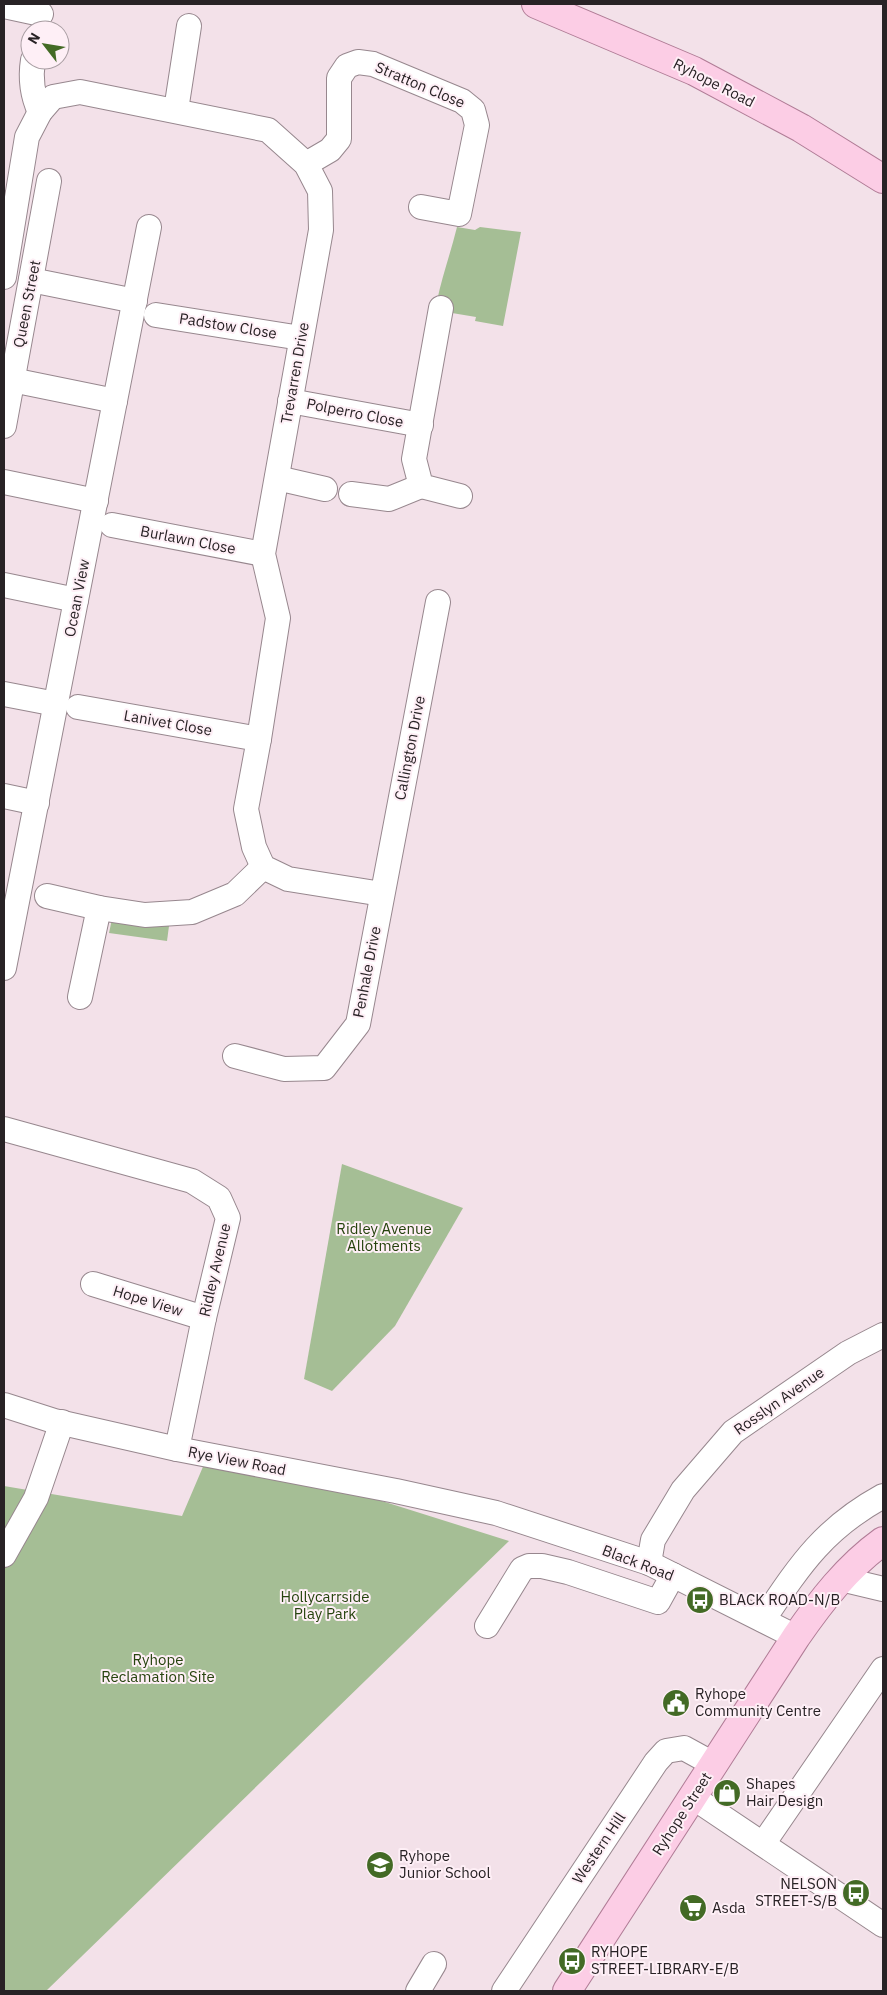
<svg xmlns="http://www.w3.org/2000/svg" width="887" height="1995" viewBox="0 0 887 1995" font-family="'IBM Plex Sans',sans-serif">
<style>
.green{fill:#a5be95}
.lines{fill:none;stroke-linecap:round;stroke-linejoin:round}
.minor-casing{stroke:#97878e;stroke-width:26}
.major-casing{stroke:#b07c96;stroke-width:30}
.minor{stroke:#fff;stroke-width:24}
.major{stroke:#fccde5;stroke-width:28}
.labels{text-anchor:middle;stroke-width:4;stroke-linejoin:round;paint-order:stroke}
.street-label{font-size:15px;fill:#282225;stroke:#feeff6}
.park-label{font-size:15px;fill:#26430e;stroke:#feeff6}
.poi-label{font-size:15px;fill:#282225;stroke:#feeff6;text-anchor:start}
</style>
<rect width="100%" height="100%" fill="#f3e1e9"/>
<g class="green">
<path d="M457 227 475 230 480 227 521 232 503 326 475 321 476 317 452 313 437 301C442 276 451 252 457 227Z"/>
<path d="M112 919 169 926 167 941 109 933Z"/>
<path d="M342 1164 463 1208 395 1326 332 1391 304 1379Z"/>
<path d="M208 1455 277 1468 509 1541 46 1991H4V1486L182 1516Z"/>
</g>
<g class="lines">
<g class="minor-casing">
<g id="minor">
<path d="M4 6 41 14"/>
<path d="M33 60C30 79 32 95 40 112"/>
<path d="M176 110 189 26"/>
<path d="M306 164 330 150 339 139V78L347 66 358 62 373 64 462 101 473 110 477 125 459 214 421 207"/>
<path d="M4 277 27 137 40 112 53 97 80 92 268 130 306 164 320 191 321 230 263 554 278 618 259 739 246 809 254 847 263 867 288 879 382 894"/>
<path d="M31 280 135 301"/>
<path d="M441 308 414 459 421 486 460 496"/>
<path d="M156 315 301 338"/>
<path d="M12 380 115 401"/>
<path d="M290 401 421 425"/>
<path d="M4 426 49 181"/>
<path d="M277 478 325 489"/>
<path d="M4 482 96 501"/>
<path d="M351 494 389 499 421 486"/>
<path d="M112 525 263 554"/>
<path d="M4 585 76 600"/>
<path d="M4 694 56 704"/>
<path d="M78 707 259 739"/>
<path d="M4 796 37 803"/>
<path d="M47 896 99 908 145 915 192 912 235 894 263 867"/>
<path d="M4 968 149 227"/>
<path d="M80 997 99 908"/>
<path d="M235 1056 284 1069 324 1068 358 1024 438 602"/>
<path d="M4 1129 192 1181 219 1198 228 1218 204 1318 177 1449"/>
<path d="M93 1284 204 1318"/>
<path d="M4 1405 54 1421 177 1449 396 1491 496 1513 649 1563 796 1637"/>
<path d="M4 1555 36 1498 62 1422"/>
<path d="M649 1563 653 1540 683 1490 733 1432 848 1353 883 1335"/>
<path d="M841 1579 883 1589"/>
<path d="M763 1620C800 1565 823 1529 883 1496"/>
<path d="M487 1626 522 1569 529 1566H542L568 1572 658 1602 673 1575"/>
<path d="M694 1798 883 1925"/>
<path d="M763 1844 883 1669"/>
<path d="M418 1991 434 1964"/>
<path d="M504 1991 656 1762 666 1751 684 1748 715 1765"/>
</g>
</g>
<g class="major-casing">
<g id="major">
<path d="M536 4 694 71 801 128 883 179"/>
<path d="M567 1991 796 1637C821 1601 847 1567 883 1541"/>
</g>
</g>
<use href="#minor" class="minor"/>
<use href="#major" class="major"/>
</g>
<defs>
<g id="bus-disc" transform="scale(1.4375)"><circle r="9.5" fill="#436a25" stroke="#feeff6"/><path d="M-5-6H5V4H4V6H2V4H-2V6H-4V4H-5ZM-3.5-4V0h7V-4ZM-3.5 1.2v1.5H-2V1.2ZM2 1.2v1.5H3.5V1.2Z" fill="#fff"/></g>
<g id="civic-disc" transform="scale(1.4375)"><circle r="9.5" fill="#436a25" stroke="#feeff6"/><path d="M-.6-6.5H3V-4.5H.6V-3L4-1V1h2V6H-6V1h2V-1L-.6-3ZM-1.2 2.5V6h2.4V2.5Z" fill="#fff"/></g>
<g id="shop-disc" transform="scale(1.4375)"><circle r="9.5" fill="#436a25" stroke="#feeff6"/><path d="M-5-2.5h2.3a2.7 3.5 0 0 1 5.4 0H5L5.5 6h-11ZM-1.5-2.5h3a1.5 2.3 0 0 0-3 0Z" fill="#fff"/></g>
<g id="school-disc" transform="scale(1.4375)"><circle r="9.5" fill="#436a25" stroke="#feeff6"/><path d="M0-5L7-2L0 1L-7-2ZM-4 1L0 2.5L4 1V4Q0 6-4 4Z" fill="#fff"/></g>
<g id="supermarket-disc" transform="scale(1.4375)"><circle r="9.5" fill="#436a25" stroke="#feeff6"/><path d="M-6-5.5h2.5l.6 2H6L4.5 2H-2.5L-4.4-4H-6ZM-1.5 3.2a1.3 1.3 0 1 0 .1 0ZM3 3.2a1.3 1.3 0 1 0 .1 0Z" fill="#fff"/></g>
</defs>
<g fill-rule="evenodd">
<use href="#bus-disc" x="700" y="1600"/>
<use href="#civic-disc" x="676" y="1703"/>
<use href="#shop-disc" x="727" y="1793"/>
<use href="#school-disc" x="380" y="1865"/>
<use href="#bus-disc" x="856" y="1893"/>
<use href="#supermarket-disc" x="693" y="1908"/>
<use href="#bus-disc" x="572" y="1961"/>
</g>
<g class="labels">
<g class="street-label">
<text transform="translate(714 83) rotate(27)" y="5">Ryhope Road</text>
<text transform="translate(420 85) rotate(23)" y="5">Stratton Close</text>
<text transform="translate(27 304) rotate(-79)" y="5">Queen Street</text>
<text transform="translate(228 326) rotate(9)" y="5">Padstow Close</text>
<text transform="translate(295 373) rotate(-80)" y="5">Trevarren Drive</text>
<text transform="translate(355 413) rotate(11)" y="5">Polperro Close</text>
<text transform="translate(188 540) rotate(11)" y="5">Burlawn Close</text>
<text transform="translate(77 598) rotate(-79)" y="5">Ocean View</text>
<text transform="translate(168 723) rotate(10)" y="5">Lanivet Close</text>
<text transform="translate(410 748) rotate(-79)" y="5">Callington Drive</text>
<text transform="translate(367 972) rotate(-79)" y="5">Penhale Drive</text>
<text transform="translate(215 1270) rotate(-77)" y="5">Ridley Avenue</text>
<text transform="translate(148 1301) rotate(17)" y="5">Hope View</text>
<text transform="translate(779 1401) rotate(-35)" y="5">Rosslyn Avenue</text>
<text transform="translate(237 1461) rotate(11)" y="5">Rye View Road</text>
<text transform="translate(638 1563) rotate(21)" y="5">Black Road</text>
<text transform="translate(682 1814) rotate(-57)" y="5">Ryhope Street</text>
<text transform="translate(599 1848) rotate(-56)" y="5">Western Hill</text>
</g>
<g class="park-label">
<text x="384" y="1234">Ridley Avenue<tspan x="384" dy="17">Allotments</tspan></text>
<text x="325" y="1602">Hollycarrside<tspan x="325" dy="17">Play Park</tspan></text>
<text x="158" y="1665">Ryhope<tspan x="158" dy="17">Reclamation Site</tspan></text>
</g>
<g class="poi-label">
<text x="719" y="1605">BLACK ROAD-N/B</text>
<text x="695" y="1699">Ryhope<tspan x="695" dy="17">Community Centre</tspan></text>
<text x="746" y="1789">Shapes<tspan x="746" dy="17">Hair Design</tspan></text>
<text x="399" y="1861">Ryhope<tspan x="399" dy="17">Junior School</tspan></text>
<text x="837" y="1889" text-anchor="end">NELSON<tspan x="837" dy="17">STREET-S/B</tspan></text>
<text x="712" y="1913">Asda</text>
<text x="591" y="1957">RYHOPE<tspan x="591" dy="17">STREET-LIBRARY-E/B</tspan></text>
</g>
</g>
<rect width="887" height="1995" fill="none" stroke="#282225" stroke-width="10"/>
<g transform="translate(45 45) rotate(301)"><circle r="24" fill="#feeff6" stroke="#a89da2"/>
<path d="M0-4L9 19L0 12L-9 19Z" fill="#436a25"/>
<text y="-8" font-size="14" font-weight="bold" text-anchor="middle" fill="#282225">N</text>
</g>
</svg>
